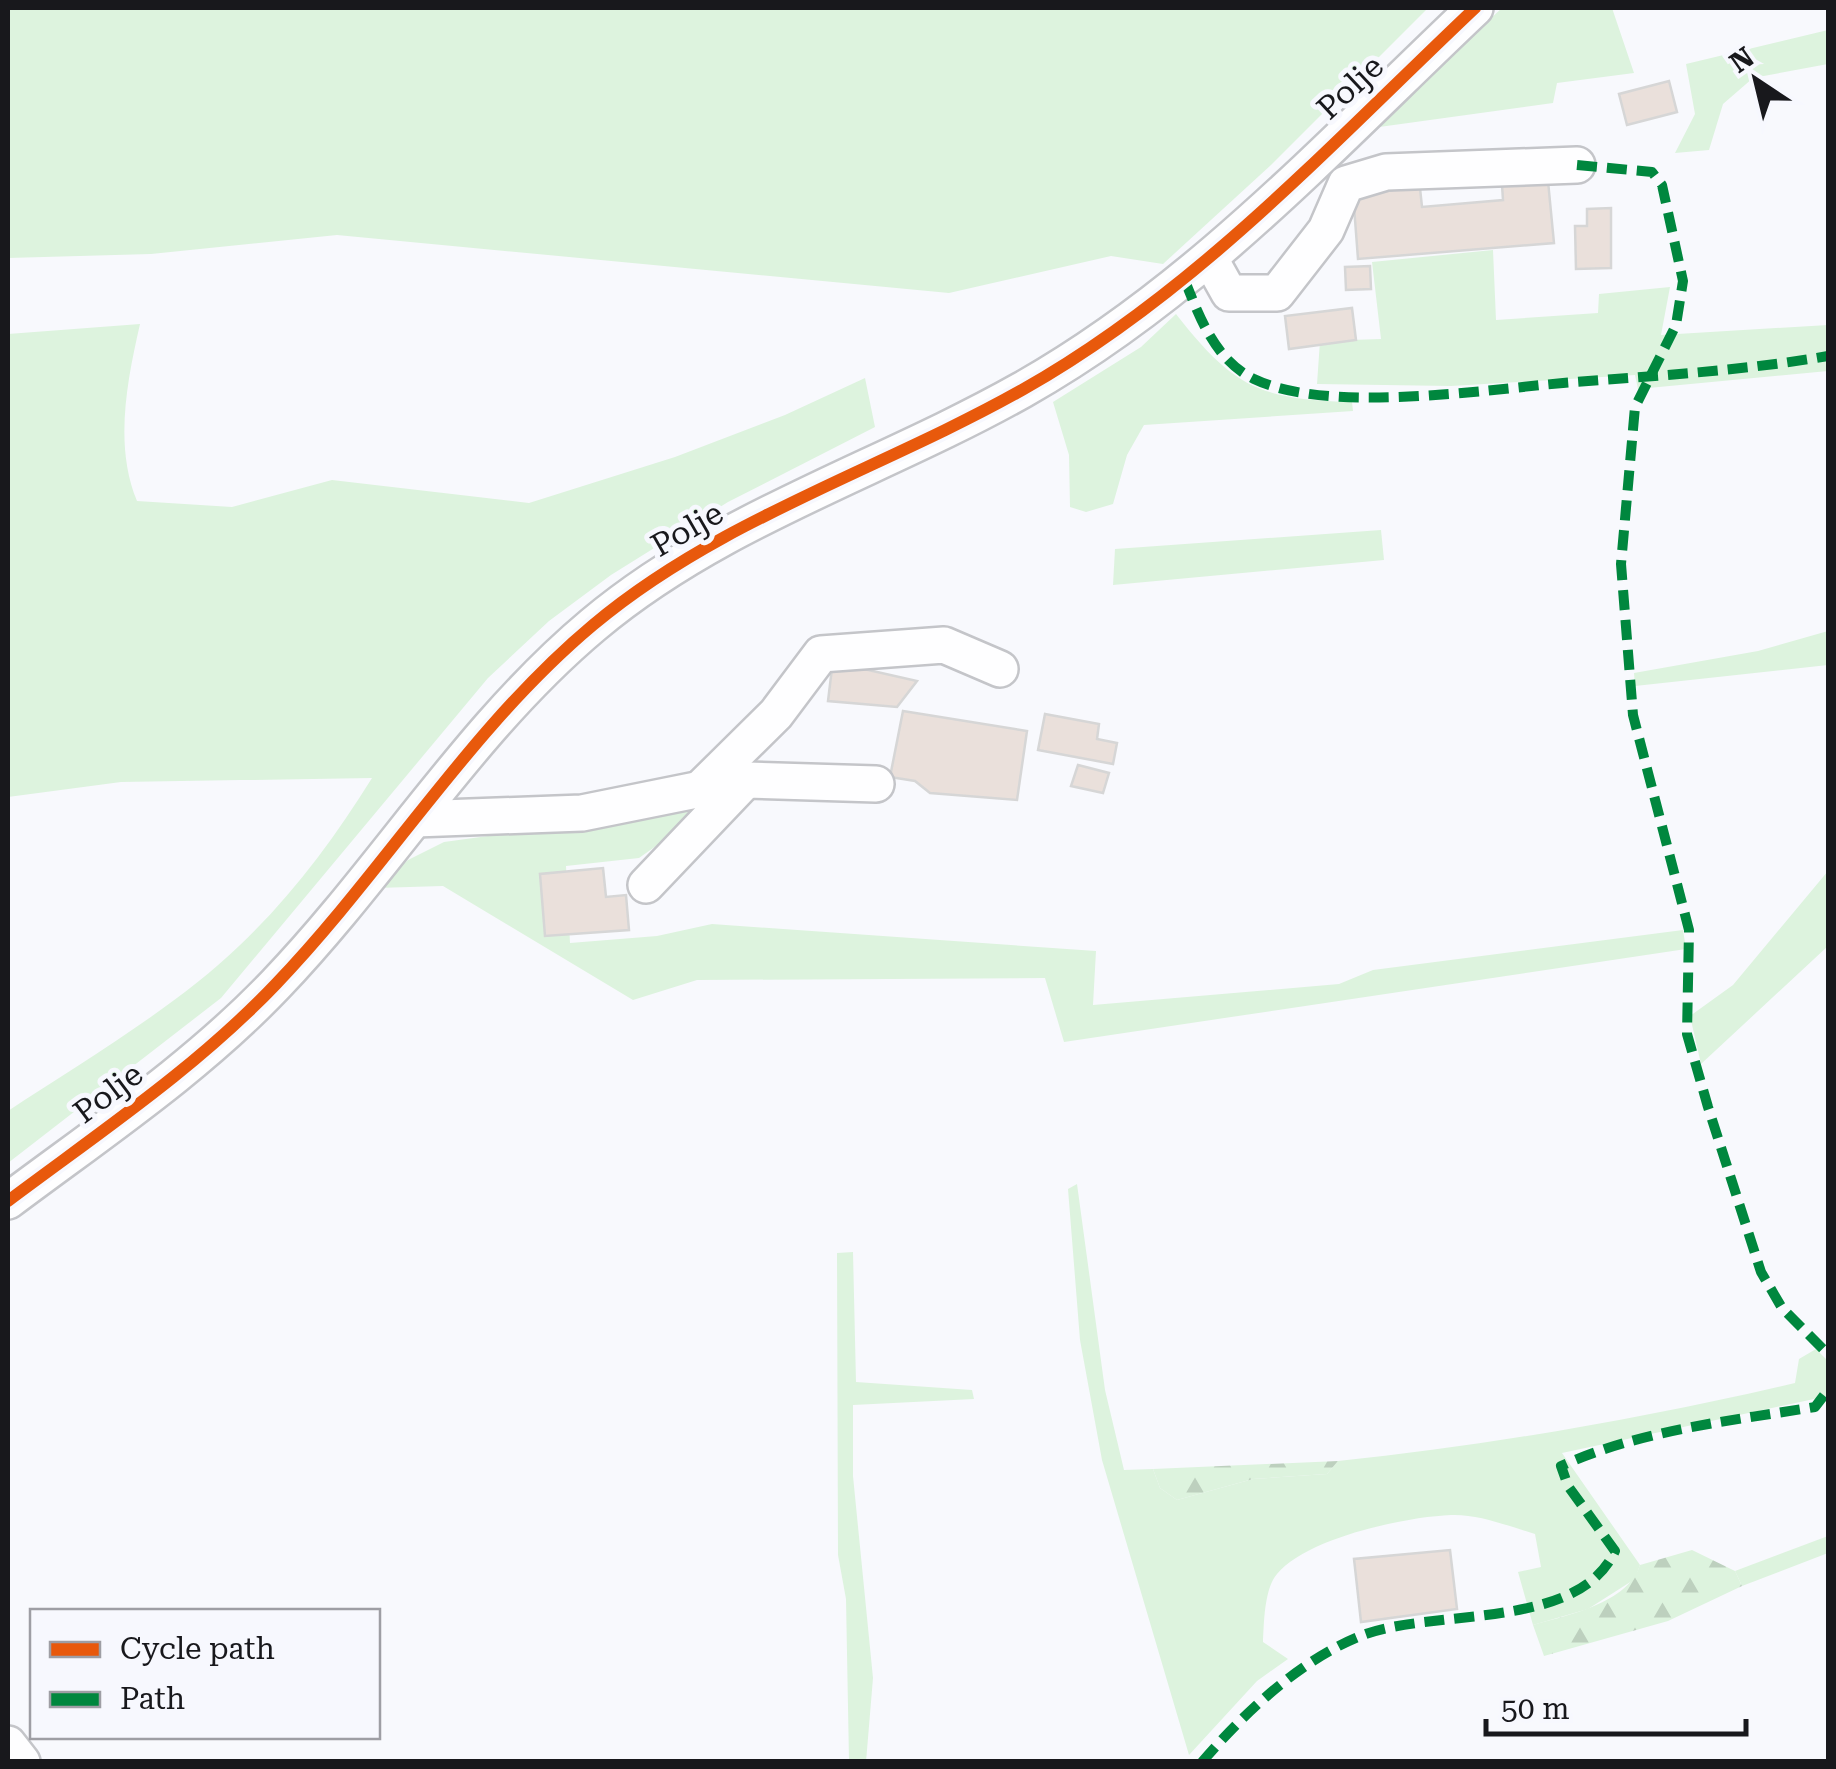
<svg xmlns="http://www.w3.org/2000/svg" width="1836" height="1769" viewBox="0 0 1836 1769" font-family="'Roboto Serif',serif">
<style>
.grass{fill:#ddf3de}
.forest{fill:url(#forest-firs)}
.building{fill:#eae0db;stroke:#d6d6d6;stroke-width:2.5}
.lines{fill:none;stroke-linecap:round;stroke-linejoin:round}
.minor-casing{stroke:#c4c5c9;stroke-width:40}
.minor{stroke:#fefeff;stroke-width:35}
.quiet{stroke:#00873e;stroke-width:10;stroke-dasharray:20 10;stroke-linecap:butt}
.cycleway-casing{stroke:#f7f8fe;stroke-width:19}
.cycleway{stroke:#e8590c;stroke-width:12}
.labels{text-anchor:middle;stroke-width:10;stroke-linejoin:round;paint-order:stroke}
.street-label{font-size:32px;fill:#18181c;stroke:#f7f8fe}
</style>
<defs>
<pattern id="forest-firs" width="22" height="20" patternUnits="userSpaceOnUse" patternTransform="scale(2.5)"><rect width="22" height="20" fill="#ddf3de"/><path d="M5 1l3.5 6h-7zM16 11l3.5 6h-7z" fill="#bdd0be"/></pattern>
</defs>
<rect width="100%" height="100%" fill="#f8f9fd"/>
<g class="grass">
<path d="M8 8H1428L1271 165 1163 264 1111 256 949 293 337 235 151 254 8 258Z"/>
<path d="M1502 8H1612L1634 73 1557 83 1553 103 1372 128Z"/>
<path d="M1828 30V64L1753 78 1723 104 1709 150 1675 153 1695 114 1686 64Z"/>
<path d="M1493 250 1496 320 1598 313 1599 294 1670 287 1661 335 1828 325V371L1638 389 1635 375 1451 386 1317 384 1320 341 1381 339 1372 262Z"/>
<path d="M1176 314C1234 388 1259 399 1352 402L1353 411 1144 425 1127 455 1113 504 1086 512 1070 507 1069 455 1053 402 1141 347Z"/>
<path d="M140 324C127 381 114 446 137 501L232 507 332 480 529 503 675 457 785 415 865 378 875 427 728 502 611 575 549 621 488 678 221 998 8 1163V1111C82 1062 176 1007 239 946 291 897 334 839 372 778L121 782 8 797V334Z"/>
<path d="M1381 530 1384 560 1113 585 1115 549Z"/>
<path d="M1828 631V665L1635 686 1634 673 1758 651Z"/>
<path d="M714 805 639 858 566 866 570 943 657 936 712 924 1096 951 1093 1005 1339 984 1373 970 1683 930 1686 949 1064 1042 1045 978 697 980 633 1000 443 886 376 888 408 860 444 842Z"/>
<path d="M1828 871V946L1701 1064 1690 1016 1733 985Z"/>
<path d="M1077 1184 1105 1390 1124 1470 1153 1469 1160 1488 1177 1500 1253 1479 1327 1474 1338 1461C1492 1445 1645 1418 1795 1383L1799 1359 1816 1349 1828 1361V1396L1562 1453 1640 1565 1635 1579 1588 1609 1533 1625 1518 1572 1541 1567 1535 1534C1508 1526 1479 1514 1451 1515 1404 1517 1307 1538 1277 1574 1264 1589 1264 1624 1263 1642L1288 1659 1257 1681 1189 1755 1102 1460 1080 1340 1068 1189Z"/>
<path d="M853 1252 856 1382 972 1390 974 1399 853 1405V1476L873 1678 866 1762 849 1761 846 1599 838 1555 837 1253Z"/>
<path d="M1828 1536V1553L1742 1586 1735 1571Z"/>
</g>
<g class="forest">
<path d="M1338 1461 1327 1474 1253 1479 1177 1500 1160 1488 1153 1469Z"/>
<path d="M1692 1550 1735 1571 1742 1586 1668 1621 1544 1656 1533 1625C1568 1615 1628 1603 1640 1565Z"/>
</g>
<g class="building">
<path d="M1669 81 1677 112 1627 125 1619 94Z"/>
<path d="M1548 181 1554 243 1358 259 1353 193 1420 188 1422 207 1503 200 1502 185Z"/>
<path d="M1611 208V268L1576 269 1575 226H1587V209Z"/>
<path d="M1370 266 1371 289 1346 290 1345 267Z"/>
<path d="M1352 308 1356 340 1289 349 1285 316Z"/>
<path d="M832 668 864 669 917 681 897 707 828 701Z"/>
<path d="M903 711 1027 731 1017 800 930 793 915 781 890 777Z"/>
<path d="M1045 714 1099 724 1097 739 1117 743 1113 764 1038 750Z"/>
<path d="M1078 765 1109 773 1103 793 1071 786Z"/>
<path d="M603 868 606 897 626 895 629 930 545 936 540 874Z"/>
<path d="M1450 1550 1457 1609 1361 1622 1354 1559Z"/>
</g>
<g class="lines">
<g class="minor-casing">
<g id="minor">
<path d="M1210 259 1229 293H1277L1326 230 1346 184 1386 172 1577 165"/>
<path d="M699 790 776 714 821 654 944 645 1000 669"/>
<path d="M415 819 582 813 746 780 876 784"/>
<path d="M646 885 746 780"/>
<path d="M8 1201C100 1132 196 1068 276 984 386 869 470 728 593 625 719 519 880 470 1022 390 1196 292 1331 144 1475 8"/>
<path d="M8 1744 22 1762"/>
</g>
</g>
<use href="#minor" class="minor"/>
<g class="quiet">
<path d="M1577 165 1652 172 1662 185 1683 281 1676 325 1635 407 1621 564 1633 715 1689 930 1687 1034 1708 1107 1761 1272 1782 1308 1828 1354"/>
<path d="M1185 281C1200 318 1215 360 1254 379 1327 414 1482 390 1563 383 1652 376 1741 371 1828 356"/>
<path d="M1202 1762C1245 1712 1301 1659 1363 1635 1434 1608 1578 1631 1615 1551L1568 1486 1561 1466C1641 1430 1729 1421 1815 1407L1828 1390"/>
</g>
<g class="cycleway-casing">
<path id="cycleway" d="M8 1201C100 1132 196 1068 276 984 386 869 470 728 593 625 719 519 880 470 1022 390 1196 292 1331 144 1475 8"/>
</g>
<use href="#cycleway" class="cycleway"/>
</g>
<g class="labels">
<g class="street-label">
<text transform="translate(1350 87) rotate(-43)" y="11">Polje</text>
<text transform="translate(687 529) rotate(-30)" y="11">Polje</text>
<text transform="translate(108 1093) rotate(-37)" y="11">Polje</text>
</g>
</g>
<rect width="1836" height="1769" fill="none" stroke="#18181c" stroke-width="20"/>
<rect x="30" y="1609" width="350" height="130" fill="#f7f8fe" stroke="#9e9ea4" stroke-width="2.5"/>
<rect x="50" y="1642" width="50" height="15" fill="#e8590c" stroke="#9e9ea4" stroke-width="2.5"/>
<text x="120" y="1659" font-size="30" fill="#18181c">Cycle path</text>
<rect x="50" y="1692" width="50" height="15" fill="#00873e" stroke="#9e9ea4" stroke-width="2.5"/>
<text x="120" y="1709" font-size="30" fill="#18181c">Path</text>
<g transform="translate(1756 80) rotate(325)" stroke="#f7f8fe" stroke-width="8" paint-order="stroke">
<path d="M0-8L18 38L0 25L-18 38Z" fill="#18181c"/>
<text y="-15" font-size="28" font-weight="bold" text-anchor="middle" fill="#18181c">N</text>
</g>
<path d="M1486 1719v15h260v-15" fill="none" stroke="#18181c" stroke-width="5"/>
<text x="1501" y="1719" font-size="30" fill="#18181c" stroke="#f7f8fe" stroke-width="8" paint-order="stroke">50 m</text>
</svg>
